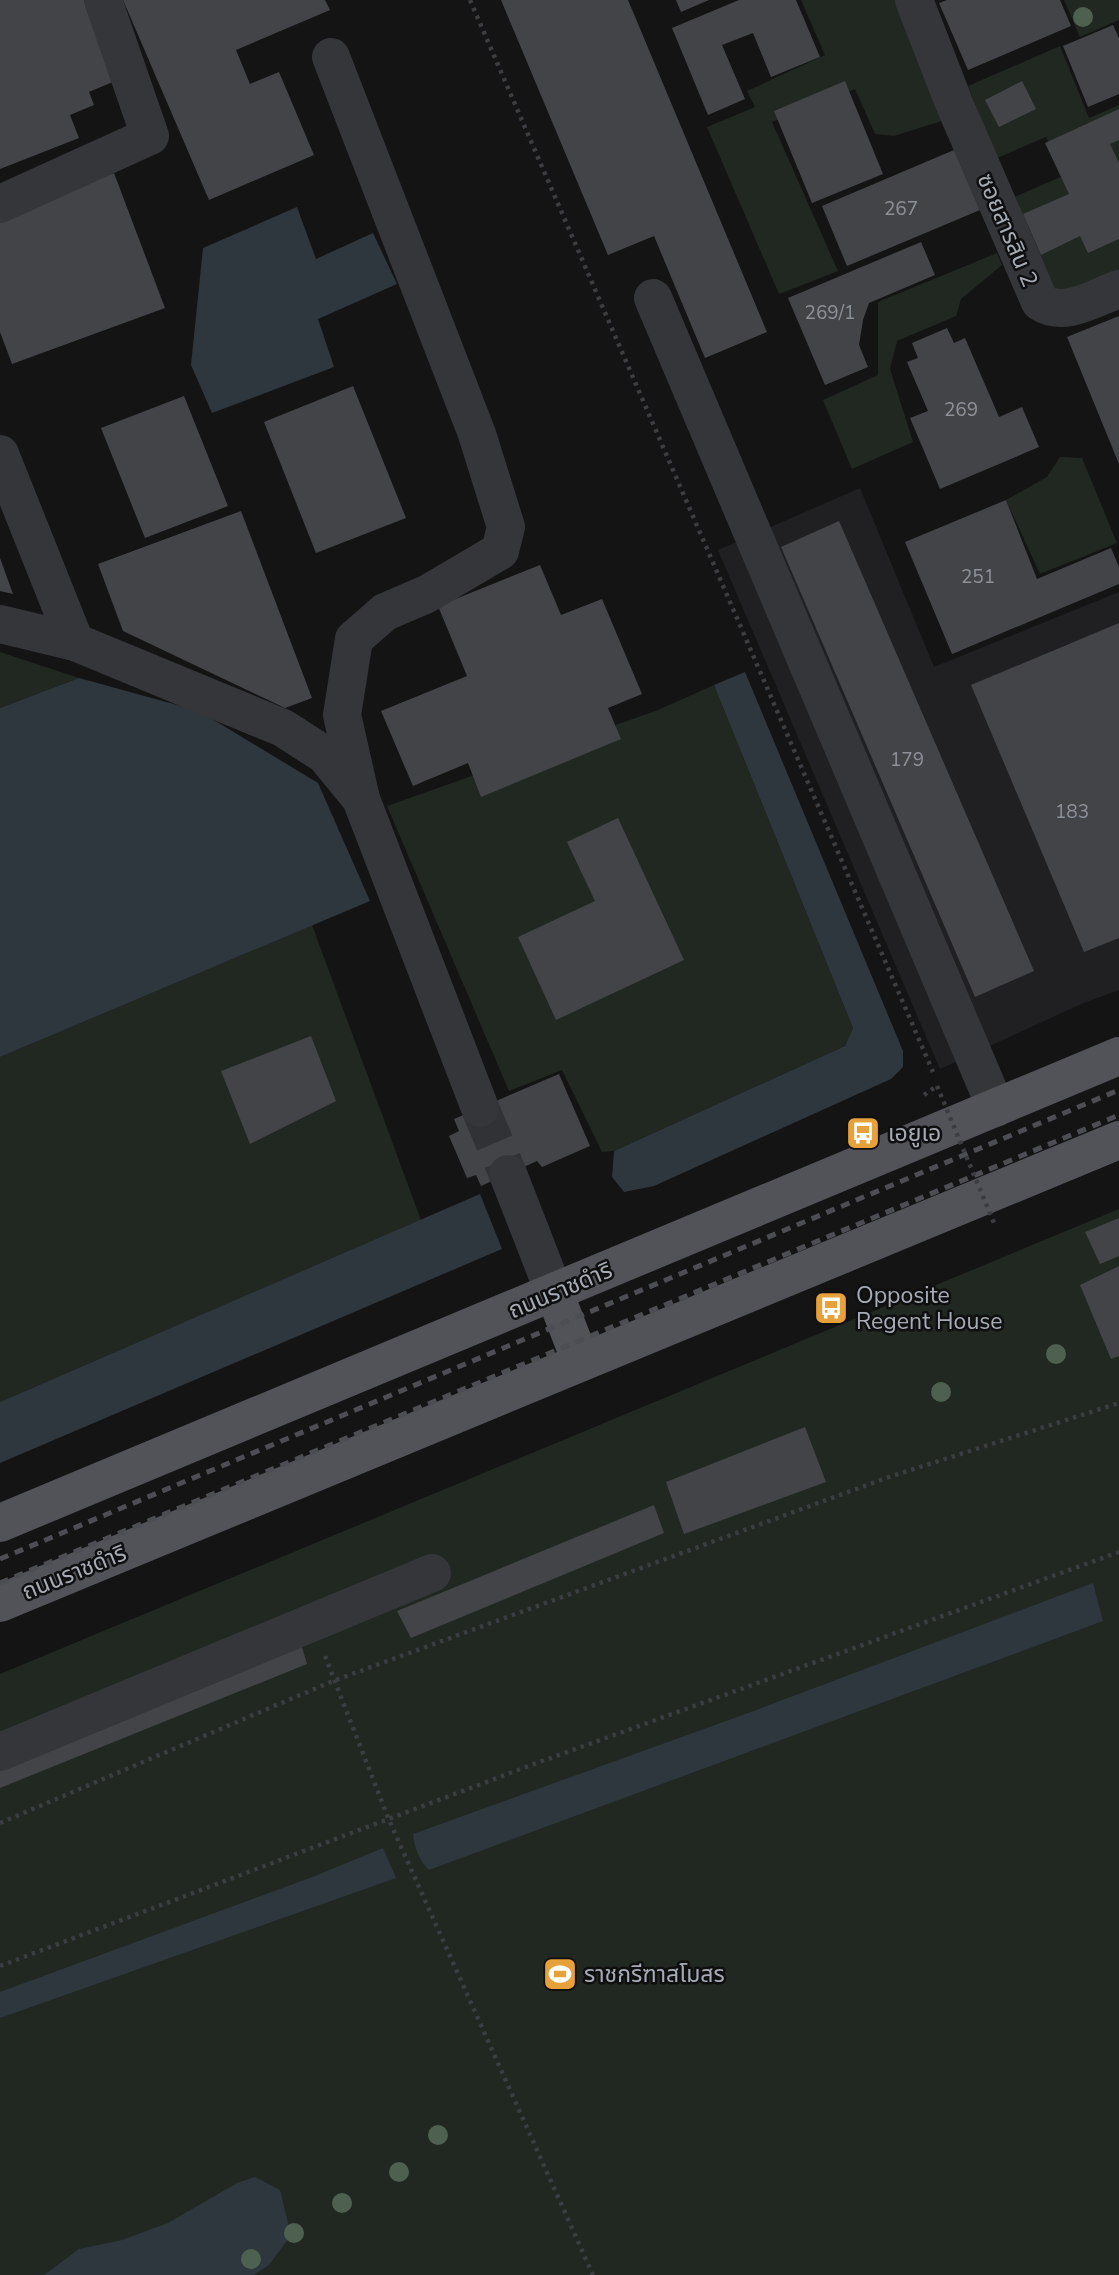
<svg xmlns="http://www.w3.org/2000/svg" width="1119" height="2275" viewBox="0 0 1119 2275" font-family="'Nunito Sans','Noto Sans Thai',sans-serif">
<style>
.built{fill:#202022}
.green{fill:#202821}
.water{fill:#2e373d}
.building{fill:#434448}
.lines{fill:none;stroke-linecap:round;stroke-linejoin:round}
.minor-tunnel{stroke:#313235;stroke-width:38;stroke-dasharray:38 19;stroke-linecap:butt}
.path{stroke:#3b3d41;stroke-width:4.5;stroke-dasharray:3.5 5;stroke-linecap:butt}
.minor{stroke:#35363a;stroke-width:38}
.major{stroke:#515359;stroke-width:38}
.rail{stroke:#4c4e53;stroke-width:5;stroke-dasharray:9 7;stroke-linecap:butt}
.path-bridge{stroke:#3b3d41;stroke-width:4.5;stroke-dasharray:3.5 5;stroke-linecap:butt}
.tree{fill:#4e604f}
.labels{text-anchor:middle;stroke-width:5;stroke-linejoin:round;paint-order:stroke}
.number-label{font-size:19px;fill:#8d929a}
.street-label{font-size:23px;fill:#a6acb5;stroke:#0f0f10}
.poi-label{font-size:23px;fill:#a6acb5;stroke:#0f0f10;text-anchor:start}
</style>
<rect width="100%" height="100%" fill="#141415"/>
<path class="built" d="M860 488 934 667 1119 592V990L1081 1004 940 1069 718 550Z"/>
<g class="green">
<path d="M801 0H897L945 120 894 136 875 134 855 89 772 122 838 271 779 294 707 127 755 107 747 91 825 55Z"/>
<path d="M1064 0H1119V20L1080 37Z"/>
<path d="M1060 46 1089 118 1119 105V276L1054 293 1012 198 1063 176 1046 137 997 158 968 86Z"/>
<path d="M997 253 1002 265 961 299 956 316 897 341 890 369 913 442 852 469 823 400 878 375V302Z"/>
<path d="M1060 457 1082 458 1117 543 1040 574 1006 500 1047 477Z"/>
<path d="M0 652 79 678 0 708Z"/>
<path d="M714 685 853 1028 845 1046 614 1151 602 1152 562 1070 509 1091 387 806 658 710Z"/>
<path d="M312 925 421 1220 0 1402V1057Z"/>
<path d="M1119 1209V2275H0V1674Z"/>
</g>
<g class="water">
<path d="M297 207 316 259 373 233 397 284 318 319 334 367 212 413 191 365 203 248Z"/>
<path d="M745 672 903 1051V1067L891 1079 654 1186 624 1192 612 1177 614 1151 845 1046 853 1028 714 685Z"/>
<path d="M79 678 199 711 318 783 370 901 0 1057V708Z"/>
<path d="M480 1194 502 1249 0 1463V1402Z"/>
<path d="M1093 1583 1103 1621 429 1870C420 1862 414 1847 413 1834L751 1712Z"/>
<path d="M383 1848 396 1878 0 2018V1992L315 1876Z"/>
<path d="M255 2177 280 2190 291 2235 269 2265 254 2275H44L79 2249 122 2240 168 2223 237 2183Z"/>
</g>
<g class="building">
<path d="M0 0H84L115 81 89 92 94 105 70 115 79 138 0 169Z"/>
<path d="M123 0H325L330 10 236 50 250 84 279 72 314 155 209 200Z"/>
<path d="M501 0H628L767 332 705 358 654 236 608 255Z"/>
<path d="M676 0H709L681 12Z"/>
<path d="M739 0H796L820 57 771 77 753 33 722 45 745 99 708 115 672 28Z"/>
<path d="M947 0H1060L1071 26 968 70 939 3Z"/>
<path d="M1113 25 1119 38V94L1088 107 1063 46Z"/>
<path d="M845 81 883 174 812 203 774 111Z"/>
<path d="M1022 81 1036 109 999 127 985 100Z"/>
<path d="M1119 109V140L1110 144 1119 163V239L1088 253 1080 236 1041 255 1023 214 1069 194 1045 143Z"/>
<path d="M954 150 980 210 847 266 822 206Z"/>
<path d="M114 173 165 308 12 364 0 332V216Z"/>
<path d="M921 242 935 275 869 303 863 320 859 345 868 367 825 385 788 298Z"/>
<path d="M1119 316V464L1067 337Z"/>
<path d="M947 328 954 343 965 338 999 417 1022 407 1039 447 940 489 910 418 928 411 907 362 918 358 912 343Z"/>
<path d="M353 386 406 518 316 553 264 422Z"/>
<path d="M184 396 228 506 145 538 101 428Z"/>
<path d="M1006 500 1037 579 1111 548 1119 567V584L952 654 905 542Z"/>
<path d="M241 511 312 698 285 708 123 631 98 564Z"/>
<path d="M839 521 1034 971 975 997 781 547Z"/>
<path d="M0 558 13 594 0 591Z"/>
<path d="M540 565 561 615 602 599 642 694 608 708 621 739 481 797 468 763 413 786 381 711 467 676 438 606Z"/>
<path d="M1119 623V938L1084 952 971 685Z"/>
<path d="M618 818 684 960 556 1020 518 937 595 901 567 842Z"/>
<path d="M311 1036 336 1101 250 1144 221 1071Z"/>
<path d="M559 1074 590 1146 542 1167 537 1161 481 1186 476 1175 467 1178 449 1136 459 1131 454 1119Z"/>
<path d="M1119 1218V1256L1100 1264 1085 1232Z"/>
<path d="M1119 1266V1356L1111 1359 1080 1285Z"/>
<path d="M805 1427 826 1482 684 1534 666 1482Z"/>
<path d="M654 1505 664 1533 411 1638 397 1611Z"/>
<path d="M299 1637 307 1664 0 1788V1755Z"/>
</g>
<g class="lines">
<path class="minor-tunnel" d="M480 1108 508 1174"/>
<g class="path">
<path d="M470 0 933 1072"/>
<path d="M924 1095 937 1086"/>
<path d="M325 1656 389 1820 593 2275"/>
<path d="M0 1823 333 1681 889 1477 1119 1403"/>
<path d="M0 1966 526 1767 1119 1552"/>
</g>
<g class="minor">
<path d="M914 0 954 103 1040 302C1064 318 1094 298 1119 289"/>
<path d="M331 57 477 434 506 527 500 551 427 594 385 612 354 639 342 715 361 799"/>
<path d="M0 204 150 136 103 0"/>
<path d="M653 298 996 1108"/>
<path d="M0 454 75 642"/>
<path d="M0 624 75 642 283 728 325 755 361 799 480 1108"/>
<path d="M508 1174 554 1292"/>
<path d="M0 1752 432 1573"/>
</g>
<g class="major">
<path d="M554 1292 581 1362"/>
<path d="M0 1523 1119 1056"/>
<path d="M0 1603 1119 1140"/>
</g>
<g class="rail">
<path d="M0 1559 1119 1090"/>
<path d="M0 1583 1119 1115"/>
</g>
<path class="path-bridge" d="M937 1086 994 1223"/>
</g>
<g class="tree">
<circle cx="1083" cy="17" r="10"/>
<circle cx="1056" cy="1354" r="10"/>
<circle cx="941" cy="1392" r="10"/>
<circle cx="438" cy="2135" r="10"/>
<circle cx="399" cy="2172" r="10"/>
<circle cx="342" cy="2203" r="10"/>
<circle cx="294" cy="2233" r="10"/>
<circle cx="251" cy="2259" r="10"/>
</g>
<defs>
<g id="bus-square" transform="scale(1.75)"><rect x="-9" y="-9" width="18" height="18" rx="4" fill="#e6a13b" stroke="#0f0f10"/><path d="M-5-6H5V4H4V6H2V4H-2V6H-4V4H-5ZM-3.5-4V0h7V-4ZM-3.5 1.2v1.5H-2V1.2ZM2 1.2v1.5H3.5V1.2Z" fill="#fff"/></g>
<g id="stadium-square" transform="scale(1.75)"><rect x="-9" y="-9" width="18" height="18" rx="4" fill="#e6a13b" stroke="#0f0f10"/><path d="M0-5a6.5 5 0 1 0 0 10a6.5 5 0 1 0 0-10ZM-3.5-1.8h7v3.6h-7Z" fill="#fff"/></g>
</defs>
<g fill-rule="evenodd">
<use href="#bus-square" x="863" y="1133"/>
<use href="#bus-square" x="831" y="1308"/>
<use href="#stadium-square" x="560" y="1974"/>
</g>
<g class="labels">
<g class="number-label">
<text x="901" y="215">267</text>
<text x="830" y="319">269/1</text>
<text x="961" y="416">269</text>
<text x="978" y="583">251</text>
<text x="907" y="766">179</text>
<text x="1072" y="818">183</text>
</g>
<g class="street-label">
<text transform="translate(1008 230) rotate(67)" y="8">ซอยสารสิน 2</text>
<text transform="translate(560 1290) rotate(-23)" y="8">ถนนราชดำริ</text>
<text transform="translate(74 1572) rotate(-22)" y="8">ถนนราชดำริ</text>
</g>
<g class="poi-label">
<text x="888" y="1141">เอยูเอ</text>
<text x="856" y="1303">Opposite<tspan x="856" dy="26">Regent House</tspan></text>
<text x="584" y="1982">ราชกรีฑาสโมสร</text>
</g>
</g>
</svg>
